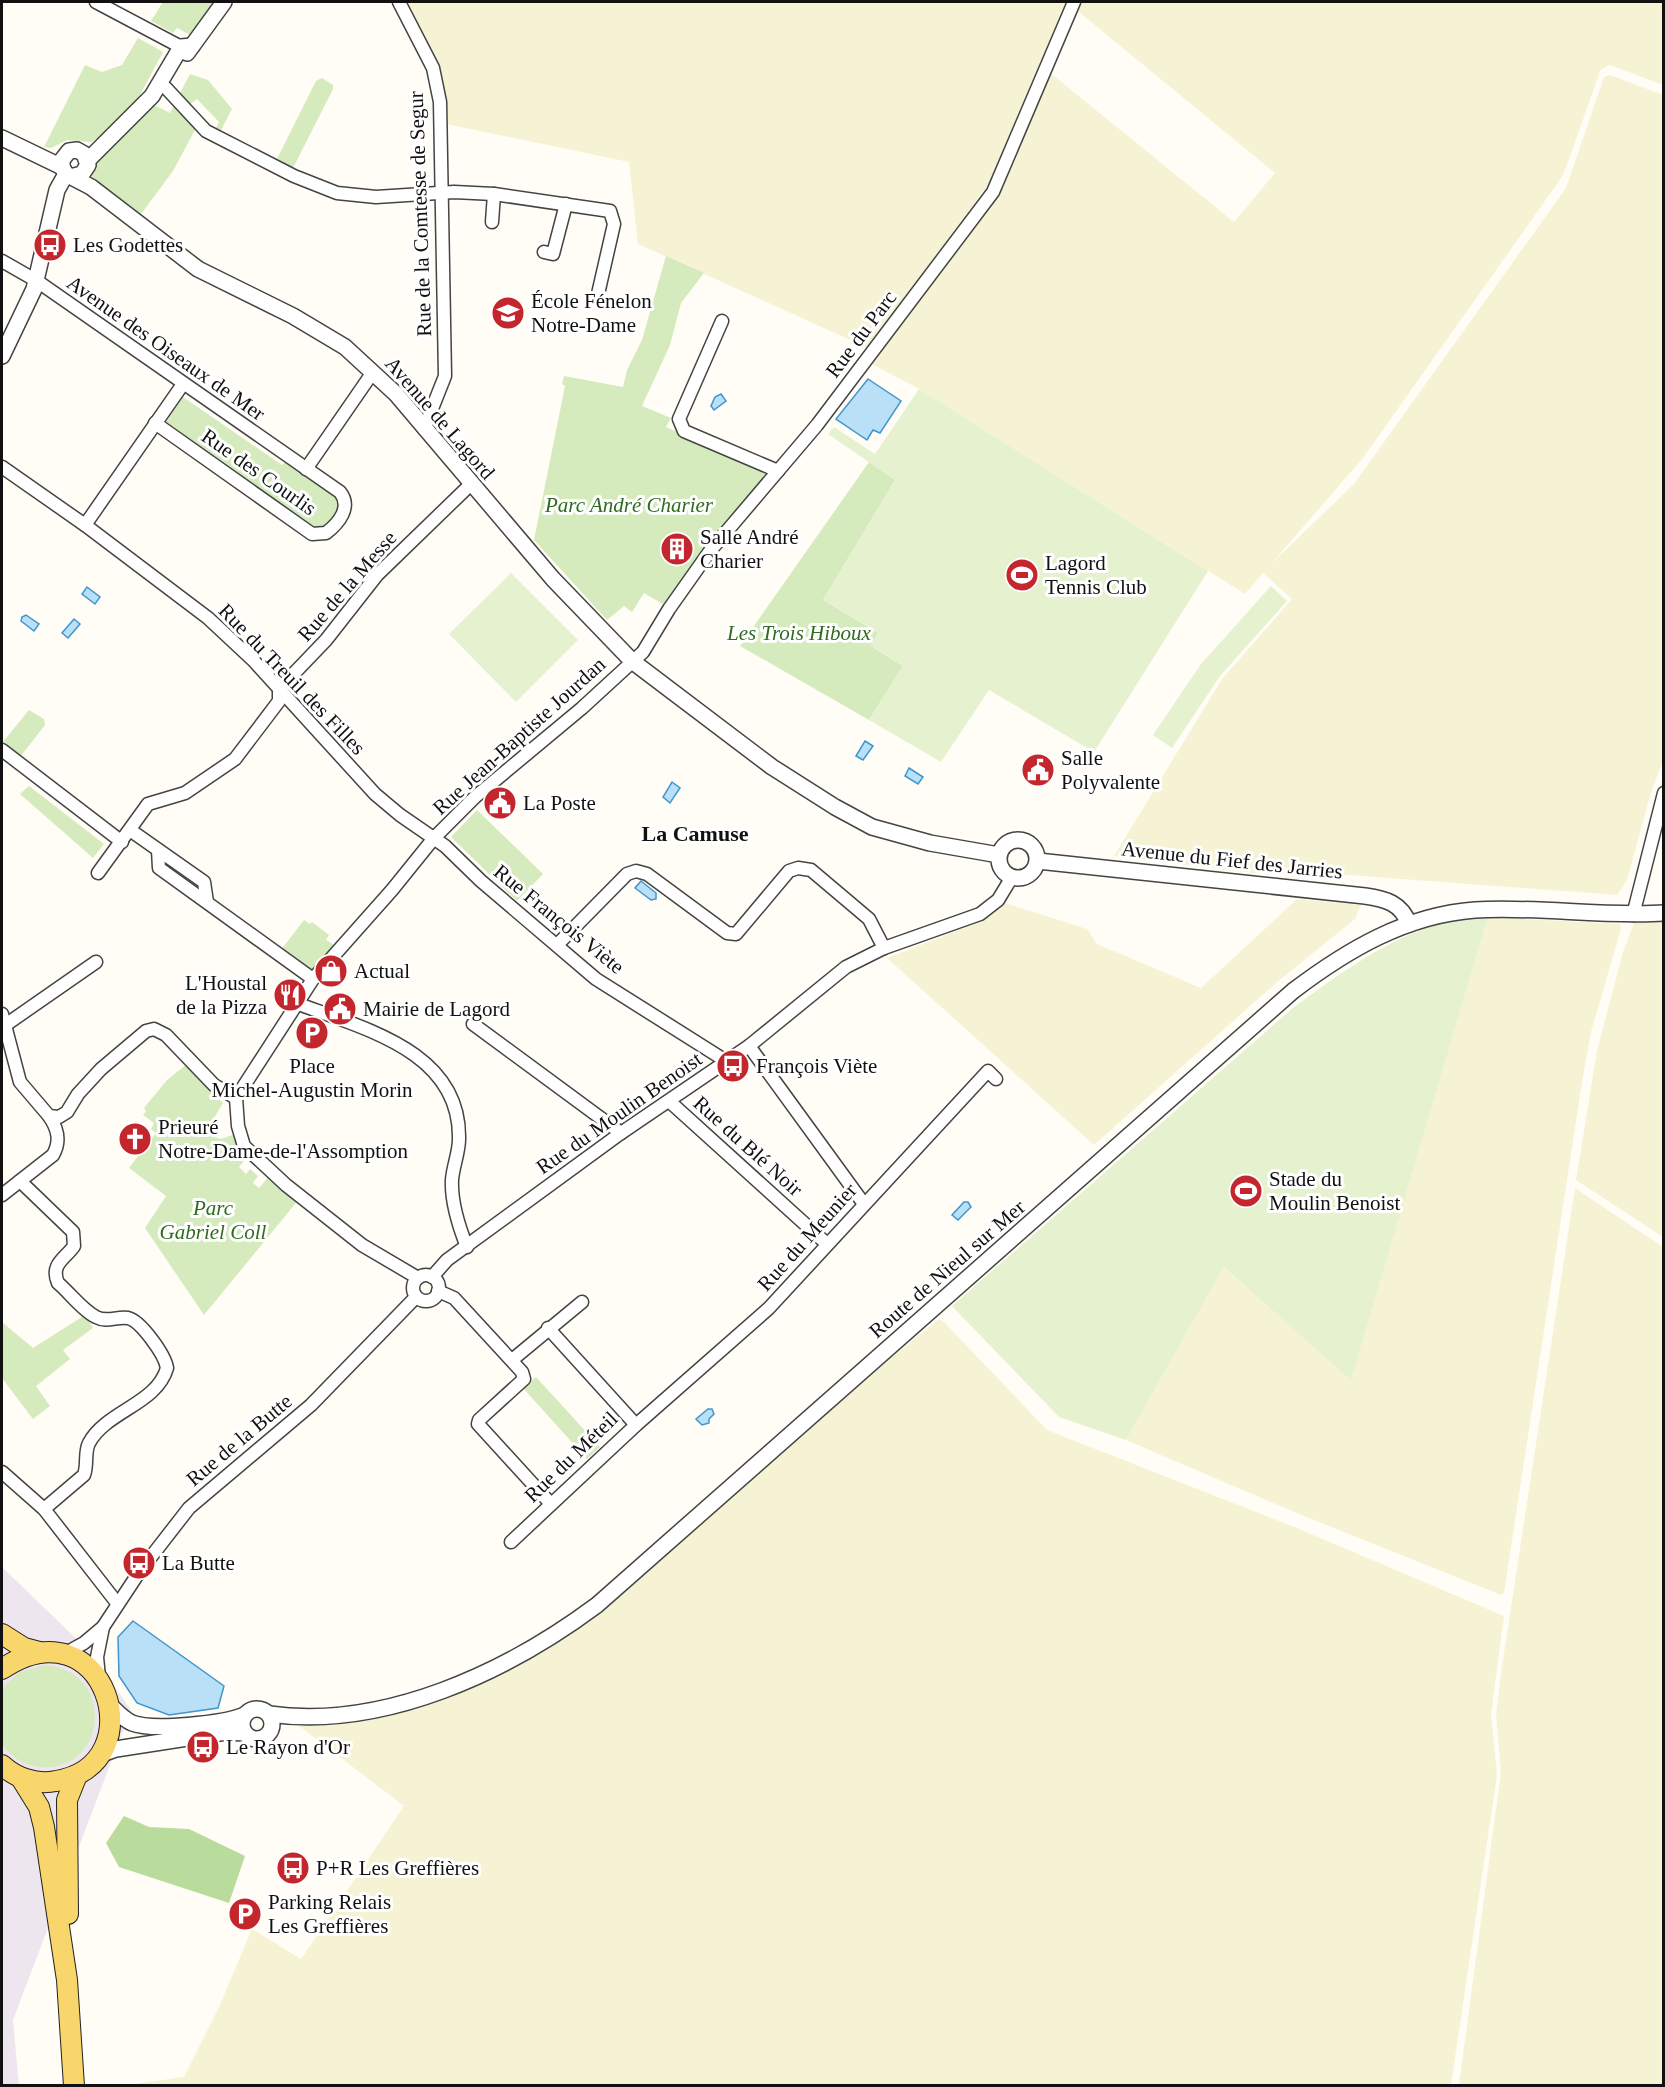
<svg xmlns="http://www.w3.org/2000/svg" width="1665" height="2087" viewBox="0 0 1665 2087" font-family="Georgia,serif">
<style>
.industrial{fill:#eee6ef}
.farmland{fill:#f6f3d4}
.green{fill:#d5ebbd}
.forest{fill:#b9dc9c}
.pitch{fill:#e6f2cf}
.water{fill:#b9e0f7;stroke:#3f96cf;stroke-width:1.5}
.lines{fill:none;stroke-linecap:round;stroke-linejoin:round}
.minor-casing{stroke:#444;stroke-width:15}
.tertiary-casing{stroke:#444;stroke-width:18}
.primary-casing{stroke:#222;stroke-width:22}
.minor{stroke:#fff;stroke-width:12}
.tertiary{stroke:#fff;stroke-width:15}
.primary{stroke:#f9d66b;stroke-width:20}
.labels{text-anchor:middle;stroke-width:6;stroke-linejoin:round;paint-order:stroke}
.street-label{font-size:21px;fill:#111;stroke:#fff}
.poi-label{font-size:21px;fill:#111;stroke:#fff;text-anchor:start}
.park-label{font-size:21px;font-style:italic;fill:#2f6b1f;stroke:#fff}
.neighbourhood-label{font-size:22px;font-weight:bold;fill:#111;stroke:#fff}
</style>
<rect width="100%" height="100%" fill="#fffdf5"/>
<path class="industrial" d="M2 1567 89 1651 131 1710 13 2020 19 2086 2 2085Z"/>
<g class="farmland">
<path d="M407 2H1066L989 183 868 348 638 244 629 162 446 124 438 67Z"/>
<path d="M1077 2H1663V85L1610 65 1601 69 1564 173 1557 184 1363 458 1271 564 1354 484 1566 188 1604 77 1610 75 1663 95V761L1651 792 1627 880 1617 895 1348 875 1254 873 1114 856 1222 679 1292 599 1263 573 1245 594 919 389 870 363 995 197 1049 72 1234 222 1275 173 1074 8Z"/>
<path d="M1297 899 1361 905 1355 919 1276 983 1094 1145 887 958 972 925 991 915 1005 903 1087 929 1097 944 1201 988Z"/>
<path d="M1488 917 1620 924 1621 929 1591 1032 1582 1082 1504 1593 1501 1595 1299 1514 1126 1440 1224 1267 1351 1379Z"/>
<path d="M1663 919V1237L1576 1180 1597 1051 1623 952 1635 920Z"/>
<path d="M1575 1188 1663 1247V2085H1459L1501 1772 1496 1716 1501 1673Z"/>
<path d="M939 1319 944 1322 1047 1430 1292 1526 1504 1616 1491 1714 1497 1775 1451 2085 119 2086 184 2077 219 2007 252 1929 301 1959 404 1806 299 1726 415 1706 452 1696 534 1655 586 1623 893 1356Z"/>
</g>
<g class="green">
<path d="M163 2H215L192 36 177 28 173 33 151 21Z"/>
<path d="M138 38 163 52 140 95 142 98 101 136 91 142 67 140 51 148 44 147 85 65 102 72 122 65Z"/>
<path d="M190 74 208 80 232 109 221 130 216 128 219 122 197 99 186 107 178 97Z"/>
<path d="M322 78 333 85V89L293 168 277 159 316 81Z"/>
<path d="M175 103 196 128 173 171 141 214 92 177 93 164 152 104 170 113Z"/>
<path d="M666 256 704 273 681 303 670 345 642 406 671 418 666 427 760 467 768 476C753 495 735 510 720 529 701 554 682 579 666 606L644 593 632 612 624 606 607 620 534 540 565 386 562 384 564 376 623 387 627 370 642 340Z"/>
<path d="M183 397 282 465 285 462 335 493 341 502 331 526 318 531 165 424Z"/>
<path d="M869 462 895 480 823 600 879 633 871 646 903 666 869 720 740 646Z"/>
<path d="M29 710 44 719 45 725 17 761 2 750V743Z"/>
<path d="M29 786 104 844 93 858 20 794Z"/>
<path d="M477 810 543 874 517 901 451 837Z"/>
<path d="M304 920 310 924 312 922 329 935 326 940 339 948 313 979 278 954Z"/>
<path d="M187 1064 223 1103 209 1126V1135L221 1139 235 1134 248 1156 239 1167 246 1174 250 1169 258 1176 253 1183 259 1188 270 1175 300 1198 204 1315 145 1228 166 1196 129 1168 156 1133 151 1129 154 1123 143 1115 146 1111 144 1108 167 1080Z"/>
<path d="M85 1315 93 1328 63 1350 70 1359 36 1386 50 1406 33 1419 2 1378V1322L33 1348Z"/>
<path d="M536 1377 600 1447 587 1459 523 1388Z"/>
<path d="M44 1665C117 1670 108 1773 40 1767 24 1766 11 1757 2 1744V1689L18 1673Z"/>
</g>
<path class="forest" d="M124 1816 149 1827 189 1829 245 1856 229 1903 119 1867 106 1843Z"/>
<g class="pitch">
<path d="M919 389 1208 571 1094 752 989 690 941 762 869 720 903 666 871 646 878 632 823 600 895 480 828 434 834 427 875 454Z"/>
<path d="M511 573 578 640 516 702 449 634Z"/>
<path d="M1271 586 1287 601 1220 676 1172 748 1153 735 1201 664Z"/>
<path d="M1488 917 1351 1380 1224 1267 1126 1440 1059 1417 952 1306 1294 1007C1341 973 1386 939 1442 923 1456 918 1473 919 1488 917Z"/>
</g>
<g class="water">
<path d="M868 379 901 401 880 433 873 430 867 440 836 419Z"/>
<path d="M721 394 726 401 714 410 711 406 715 397Z"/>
<path d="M87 587 100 597 95 604 82 594Z"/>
<path d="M26 615 39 624 34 631 21 621 22 617Z"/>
<path d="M74 619 80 624 68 638 62 633Z"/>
<path d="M865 741 873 746 863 760 856 756Z"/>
<path d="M909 768 923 777 918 784 905 776Z"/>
<path d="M672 782 680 788 670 803 663 797Z"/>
<path d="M641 881 656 893V899L651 900 635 888Z"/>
<path d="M964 1202H968L971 1207 958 1220 952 1215Z"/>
<path d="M708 1409H712L714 1414 709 1419V1423L702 1425 696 1419Z"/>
<path d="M133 1621 224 1686 218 1708 169 1715 137 1703 119 1676 118 1637Z"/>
</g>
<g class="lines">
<g class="minor-casing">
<g id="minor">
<path d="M96 2 181 47"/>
<path d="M399 2 433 68 440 102 445 376 424 429"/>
<path d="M166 88 206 131 294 176 337 193 376 197 454 192 494 194 610 211 614 224 598 294"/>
<path d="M492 222 494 194"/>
<path d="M544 252 553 254 566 204"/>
<path d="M2 261 37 281 340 492C352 507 339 523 326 533L312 534 155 423"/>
<path d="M722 321 679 419 684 431 778 471"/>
<path d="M2 467 85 525 208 618 253 660 375 794 400 815 445 846 481 881 596 979 726 1061"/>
<path d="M306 469 373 372"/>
<path d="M85 525 183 384"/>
<path d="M2 750 122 842"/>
<path d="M130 830 204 882 207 902"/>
<path d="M158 850 159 868 313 979"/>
<path d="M98 873 148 804 185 793 235 759 279 701V689L326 640 377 575 471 484"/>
<path d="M1633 915 1664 793"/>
<path d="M557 945 627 874 636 871 647 874 727 933 736 934 789 871 798 868 811 870 869 919 884 948"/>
<path d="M296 1003C361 1028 461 1050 459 1139 459 1153 453 1166 452 1180 451 1201 459 1227 467 1247"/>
<path d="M2 1014 20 1082 49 1116 59 1117 67 1112 78 1094 101 1069 146 1031 154 1029 166 1035 214 1085 236 1098"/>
<path d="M473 1024 621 1133"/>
<path d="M4 1026 96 962"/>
<path d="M749 1046 864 1204"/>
<path d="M236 1098 313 979 392 890 434 838 475 797 582 708 643 652 669 609 710 551 817 425 993 192 1074 2"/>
<path d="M236 1098 238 1126 244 1146 286 1185 362 1245 418 1278"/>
<path d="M669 1101 827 1244"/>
<path d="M20 1181 73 1232 74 1246C65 1259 50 1264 58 1283 70 1293 82 1310 96 1317 107 1323 117 1316 128 1318 141 1321 165 1355 167 1368 157 1404 106 1411 89 1443 84 1453 88 1464 84 1475L44 1509"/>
<path d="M2 1195 53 1155C61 1141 58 1129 49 1116"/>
<circle cx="426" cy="1288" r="13"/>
<path d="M432 1277 447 1260 621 1133 749 1046 846 967 884 948 980 914 998 900 1012 877"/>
<path d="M438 1291 454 1298 522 1372 524 1379 479 1420 478 1424 551 1504"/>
<path d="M548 1328 636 1425"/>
<path d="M512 1360 582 1302"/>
<path d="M2 1472 44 1509 117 1603"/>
<path d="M511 1542 636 1425 769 1308 988 1071 996 1079"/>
<path d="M64 1654 84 1643 103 1627 140 1571 189 1508 311 1405 416 1297"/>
<path d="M99 1677 97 1657 103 1627"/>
</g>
</g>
<g class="tertiary-casing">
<g id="tertiary">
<path d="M187 53 224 2"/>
<path d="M2 138 62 167"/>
<path d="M87 161 152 96 181 47 192 46"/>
<path d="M74 176 82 174 88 165 84 154 77 150 69 151 62 160V167L66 174 91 187 198 269 293 316 345 347 396 394 553 579 632 661 772 767 835 807 872 827 930 843 999 855"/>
<path d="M2 356 34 289 57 190 66 174"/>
<circle cx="1018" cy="859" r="19"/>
<path d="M1038 861 1365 896C1386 899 1401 903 1409 924"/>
<path d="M110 1705C117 1712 123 1719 132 1723 152 1731 224 1724 245 1715"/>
<circle cx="257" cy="1724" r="15"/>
<path d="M269 1714C384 1730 507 1672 597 1605L1293 991C1347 950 1406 915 1475 910 1538 906 1601 917 1664 913"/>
<path d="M99 1755 116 1749 226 1732 245 1733"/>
</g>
</g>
<g class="primary-casing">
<g id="primary">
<path d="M2 1634 24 1648 39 1652"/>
<path d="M2 1669C104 1600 157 1765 56 1781 36 1785 16 1778 2 1765"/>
<path d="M21 1778 39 1807 44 1827 67 1980 74 2086"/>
<path d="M68 1914 67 1800 77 1775"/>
</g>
</g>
<use href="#minor" class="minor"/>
<use href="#tertiary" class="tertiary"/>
<use href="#primary" class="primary"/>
</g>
<defs>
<g id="bus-disc" transform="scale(1.725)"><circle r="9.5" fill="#c4262e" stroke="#fff"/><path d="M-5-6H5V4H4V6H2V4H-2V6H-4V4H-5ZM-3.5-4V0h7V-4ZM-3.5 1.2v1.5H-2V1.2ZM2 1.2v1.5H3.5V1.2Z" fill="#fff"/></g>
<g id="school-disc" transform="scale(1.725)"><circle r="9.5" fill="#c4262e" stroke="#fff"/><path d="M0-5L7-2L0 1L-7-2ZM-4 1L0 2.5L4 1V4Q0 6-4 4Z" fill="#fff"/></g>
<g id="building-disc" transform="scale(1.725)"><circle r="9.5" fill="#c4262e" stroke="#fff"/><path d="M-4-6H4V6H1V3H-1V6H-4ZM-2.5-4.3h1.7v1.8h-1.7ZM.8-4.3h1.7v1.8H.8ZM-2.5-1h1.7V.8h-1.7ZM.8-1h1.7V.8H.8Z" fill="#fff"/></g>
<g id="stadium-disc" transform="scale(1.725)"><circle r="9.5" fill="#c4262e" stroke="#fff"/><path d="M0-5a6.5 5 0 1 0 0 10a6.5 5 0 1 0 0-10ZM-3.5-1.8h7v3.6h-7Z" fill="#fff"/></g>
<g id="civic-disc" transform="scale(1.725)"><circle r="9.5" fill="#c4262e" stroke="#fff"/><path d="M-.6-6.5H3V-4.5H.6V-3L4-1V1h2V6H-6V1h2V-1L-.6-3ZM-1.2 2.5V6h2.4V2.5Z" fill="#fff"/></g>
<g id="shop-disc" transform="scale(1.725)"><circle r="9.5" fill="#c4262e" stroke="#fff"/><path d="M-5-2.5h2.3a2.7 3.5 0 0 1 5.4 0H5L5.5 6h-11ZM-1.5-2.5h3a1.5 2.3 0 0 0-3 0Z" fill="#fff"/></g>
<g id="restaurant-disc" transform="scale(1.725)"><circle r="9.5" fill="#c4262e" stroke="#fff"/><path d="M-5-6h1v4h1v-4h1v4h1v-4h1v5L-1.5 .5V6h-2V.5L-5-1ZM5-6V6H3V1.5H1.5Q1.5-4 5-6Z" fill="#fff"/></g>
<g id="parking-disc" transform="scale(1.725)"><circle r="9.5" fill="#c4262e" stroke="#fff"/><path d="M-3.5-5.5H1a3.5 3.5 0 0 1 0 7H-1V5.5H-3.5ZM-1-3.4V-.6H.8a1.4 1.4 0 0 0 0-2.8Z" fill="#fff"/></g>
<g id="church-disc" transform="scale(1.725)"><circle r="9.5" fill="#c4262e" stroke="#fff"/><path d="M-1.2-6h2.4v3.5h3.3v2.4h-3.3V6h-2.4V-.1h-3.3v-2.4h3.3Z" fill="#fff"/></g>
</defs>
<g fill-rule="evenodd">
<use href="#bus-disc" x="50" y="245"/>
<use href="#school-disc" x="508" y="313"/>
<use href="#building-disc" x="677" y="549"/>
<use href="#stadium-disc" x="1022" y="575"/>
<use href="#civic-disc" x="1038" y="770"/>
<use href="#civic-disc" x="500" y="803"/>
<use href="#shop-disc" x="331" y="971"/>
<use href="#restaurant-disc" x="290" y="995"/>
<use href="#civic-disc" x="340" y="1009"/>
<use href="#parking-disc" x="312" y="1033"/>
<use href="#bus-disc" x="733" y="1066"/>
<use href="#church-disc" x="135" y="1139"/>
<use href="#stadium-disc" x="1246" y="1191"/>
<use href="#bus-disc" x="139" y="1563"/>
<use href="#bus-disc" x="203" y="1747"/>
<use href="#bus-disc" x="293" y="1868"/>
<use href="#parking-disc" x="245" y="1914"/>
</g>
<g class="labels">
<g class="street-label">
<text transform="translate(420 214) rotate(-92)" y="7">Rue de la Comtesse de Segur</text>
<text transform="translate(861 334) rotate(-53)" y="7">Rue du Parc</text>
<text transform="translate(166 348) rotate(35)" y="7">Avenue des Oiseaux de Mer</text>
<text transform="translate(440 418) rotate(49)" y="7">Avenue de Lagord</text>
<text transform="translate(259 472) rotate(35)" y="7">Rue des Courlis</text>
<text transform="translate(347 586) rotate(-49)" y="7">Rue de la Messe</text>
<text transform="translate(292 679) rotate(46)" y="7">Rue du Treuil des Filles</text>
<text transform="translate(519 736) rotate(-42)" y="7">Rue Jean-Baptiste Jourdan</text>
<text transform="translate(1232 860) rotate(6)" y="7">Avenue du Fief des Jarries</text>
<text transform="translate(559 919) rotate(39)" y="7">Rue François Viète</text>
<text transform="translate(619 1113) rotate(-35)" y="7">Rue du Moulin Benoist</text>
<text transform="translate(748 1146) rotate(42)" y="7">Rue du Blé Noir</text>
<text transform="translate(807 1237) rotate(-48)" y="7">Rue du Meunier</text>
<text transform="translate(947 1269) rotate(-41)" y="7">Route de Nieul sur Mer</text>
<text transform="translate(239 1440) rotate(-40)" y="7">Rue de la Butte</text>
<text transform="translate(571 1457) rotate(-44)" y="7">Rue du Méteil</text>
</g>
<g class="poi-label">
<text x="73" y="252">Les Godettes</text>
<text x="531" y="308">École Fénelon<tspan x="531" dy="24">Notre-Dame</tspan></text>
<text x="700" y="544">Salle André<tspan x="700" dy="24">Charier</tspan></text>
<text x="1045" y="570">Lagord<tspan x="1045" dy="24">Tennis Club</tspan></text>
<text x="1061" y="765">Salle<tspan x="1061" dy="24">Polyvalente</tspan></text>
<text x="523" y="810">La Poste</text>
<text x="354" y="978">Actual</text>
<text x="267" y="990" text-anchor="end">L'Houstal<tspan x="267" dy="24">de la Pizza</tspan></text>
<text x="363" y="1016">Mairie de Lagord</text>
<text x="312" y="1073" text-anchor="middle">Place<tspan x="312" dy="24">Michel-Augustin Morin</tspan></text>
<text x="756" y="1073">François Viète</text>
<text x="158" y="1134">Prieuré<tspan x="158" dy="24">Notre-Dame-de-l'Assomption</tspan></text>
<text x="1269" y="1186">Stade du<tspan x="1269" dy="24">Moulin Benoist</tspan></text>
<text x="162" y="1570">La Butte</text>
<text x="226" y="1754">Le Rayon d'Or</text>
<text x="316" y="1875">P+R Les Greffières</text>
<text x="268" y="1909">Parking Relais<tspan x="268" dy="24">Les Greffières</tspan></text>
</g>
<g class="park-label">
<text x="629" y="512">Parc André Charier</text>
<text x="799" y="640">Les Trois Hiboux</text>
<text x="213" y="1215">Parc<tspan x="213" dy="24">Gabriel Coll</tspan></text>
</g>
<g class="neighbourhood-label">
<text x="695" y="841">La Camuse</text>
</g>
</g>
<rect width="1665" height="2087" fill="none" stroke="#111111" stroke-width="6"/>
</svg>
